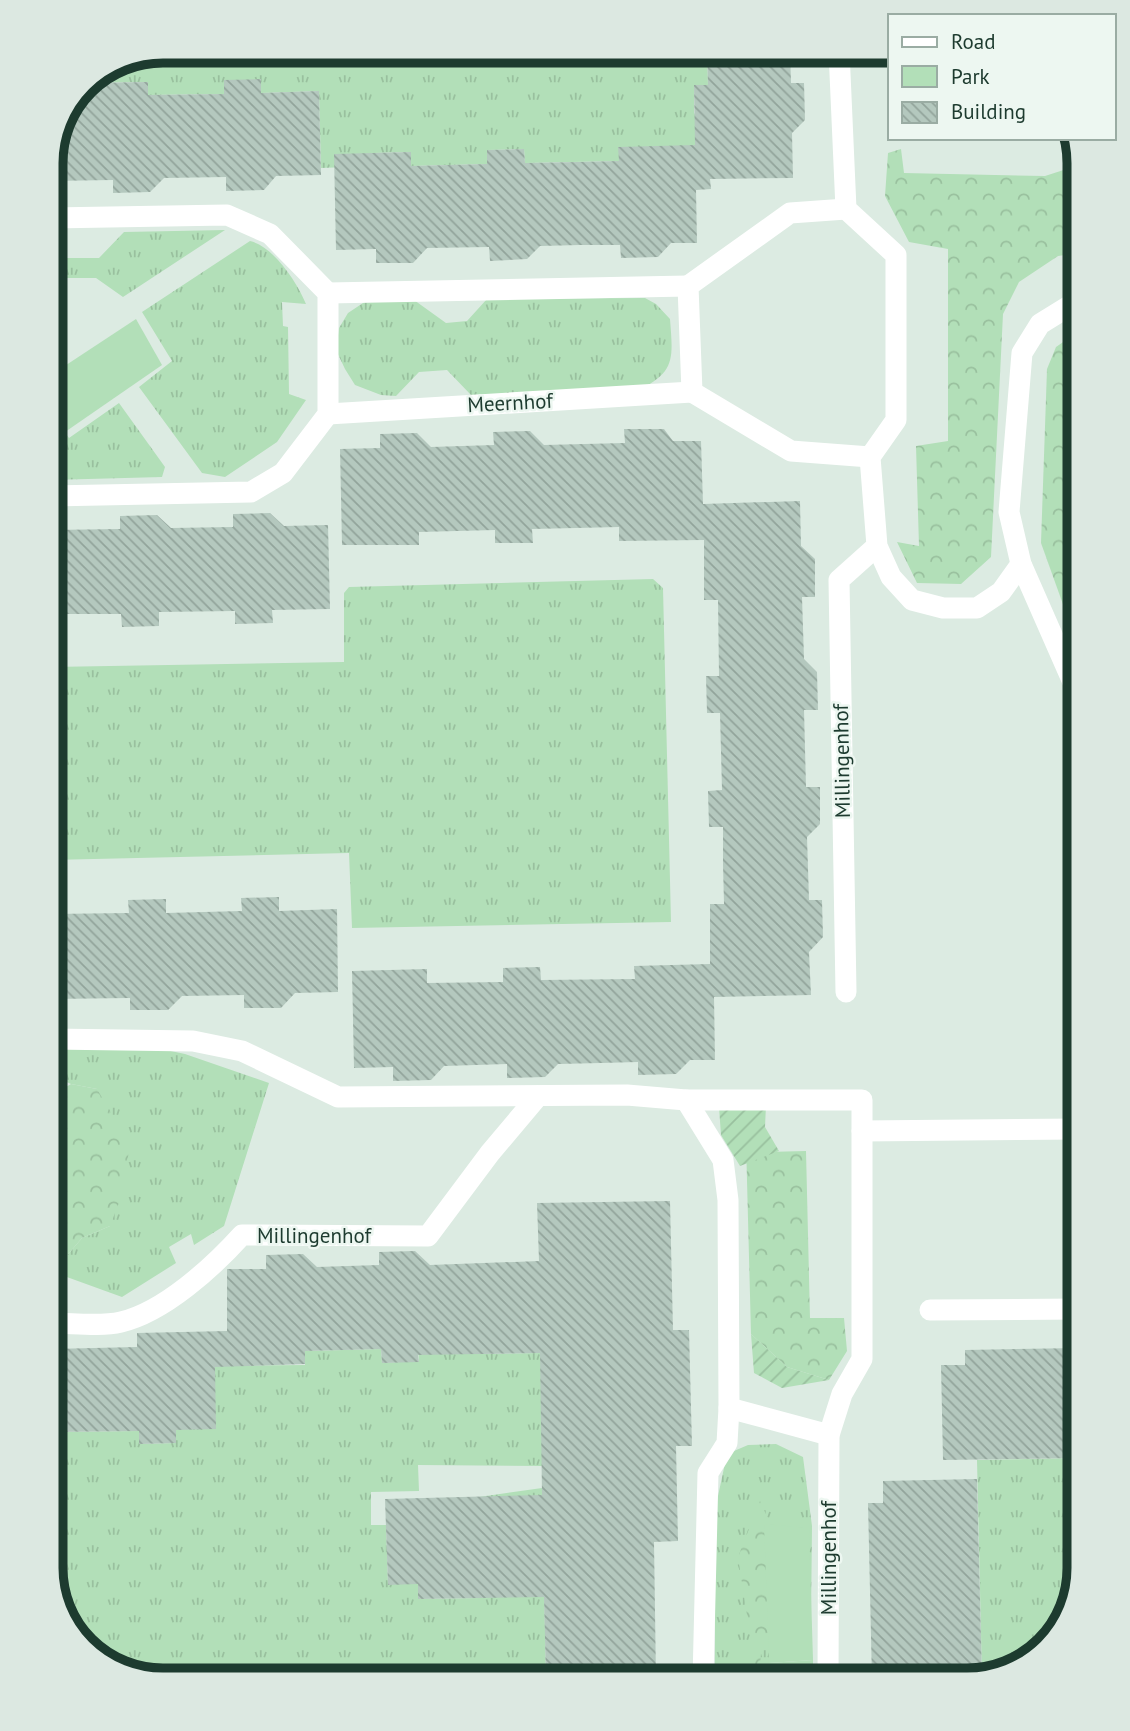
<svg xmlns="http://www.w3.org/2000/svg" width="1130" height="1731" viewBox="0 0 1130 1731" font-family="'PT Sans',sans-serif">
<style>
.grass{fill:url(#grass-tufts)}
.forest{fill:url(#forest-crowns)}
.park{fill:#b2dfb8}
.garden{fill:url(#garden-furrows)}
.building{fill:url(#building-back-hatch)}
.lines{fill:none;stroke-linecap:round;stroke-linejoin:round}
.minor{stroke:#fff;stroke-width:21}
.labels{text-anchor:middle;stroke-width:5;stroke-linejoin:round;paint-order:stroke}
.street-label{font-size:21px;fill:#1d3b2f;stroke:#edf7f1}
.rim{fill:none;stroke:#1d3b2f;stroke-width:9}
</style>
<defs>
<pattern id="grass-tufts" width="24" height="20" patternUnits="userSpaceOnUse" patternTransform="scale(1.75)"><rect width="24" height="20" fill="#b2dfb8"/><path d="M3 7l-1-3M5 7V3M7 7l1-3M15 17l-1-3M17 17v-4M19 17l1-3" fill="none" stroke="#99c09e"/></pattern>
<pattern id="forest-crowns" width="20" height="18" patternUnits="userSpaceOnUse" patternTransform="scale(1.75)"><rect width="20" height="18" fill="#b2dfb8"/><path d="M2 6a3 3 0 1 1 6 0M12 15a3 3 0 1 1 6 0" fill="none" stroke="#99c09e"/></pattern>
<pattern id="garden-furrows" width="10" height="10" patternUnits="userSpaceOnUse" patternTransform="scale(1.75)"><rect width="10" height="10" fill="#b2dfb8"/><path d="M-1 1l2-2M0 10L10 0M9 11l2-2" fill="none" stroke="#99c09e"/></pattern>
<pattern id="building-back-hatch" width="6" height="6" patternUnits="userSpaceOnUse" patternTransform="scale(1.75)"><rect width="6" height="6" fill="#b4c8be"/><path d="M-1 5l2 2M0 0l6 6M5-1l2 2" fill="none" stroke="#92a49b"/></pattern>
</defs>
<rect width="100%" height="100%" fill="#dcebe2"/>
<g class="grass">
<path d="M163 51H707L708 85 694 86V113L703 122 708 140 684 160 619 147V161L525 163 524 149 487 150V164L411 166 410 152 374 153V166L321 168 319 91 261 93 224 80V94L148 95 147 82 84 83Z"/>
<path d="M225 230 123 297 96 278H51V250L59 258H99L124 232Z"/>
<path d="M250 241C273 246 297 282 306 304L282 302 283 326 288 327 289 394 306 400 277 442 225 477 202 473 139 387 172 361 142 312Z"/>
<path d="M645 298 656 304 670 319C673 359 676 373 636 391L471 395 447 370 419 372 396 396 381 395 355 385 345 369 336 350 339 328 348 313 366 301 414 300 446 323 467 321 487 299Z"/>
<path d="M119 403 165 467 162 477 51 480V413L69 438Z"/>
<path d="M653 579 663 588 671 922 352 928 349 853 51 860V667L344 662V593L349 587Z"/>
<path d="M147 1046 185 1054 269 1083 224 1226 194 1245 191 1234 169 1247 176 1263 122 1297 53 1272 82 1238 110 1226 97 1089 71 1084 51 1075V1047Z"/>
<path d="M418 1348 477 1354 541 1353 543 1466 418 1465 419 1491 371 1492V1525H386L388 1584H418L419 1599 480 1598 479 1497 542 1488 546 1680H156C140 1675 114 1671 100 1661 32 1609 51 1507 51 1432L139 1431V1444L176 1443V1430L215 1366 305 1365V1351L381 1349 382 1363 419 1361Z"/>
<path d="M776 1444 803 1457 812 1526 811 1619 769 1663 813 1660V1680H715V1510L727 1454 748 1445Z"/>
<path d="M1079 1458V1568L1060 1630 1017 1668 982 1677 977 1460Z"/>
</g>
<g class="forest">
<path d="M901 149 904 173 1045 176 1079 165V253L1058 256 1019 282 1003 314 991 557 961 584 917 583 897 542 919 546 916 446 948 441V249L909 242 885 196 888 153Z"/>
<path d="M1079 331V649L1041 543 1047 369 1056 347Z"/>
<path d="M71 1084 97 1089 130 1146 120 1200 110 1226 82 1238 53 1272 51 1271V1096Z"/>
<path d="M746 1142 766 1152 806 1151 810 1318H844L847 1351 829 1380 787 1367 751 1334Z"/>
<path d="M760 1501 804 1598 762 1640 759 1680H757L738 1557Z"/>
</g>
<g class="park">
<path d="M136 319 162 365 65 432 51 415V375Z"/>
<path d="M764 1524 809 1528 813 1660 769 1663Z"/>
</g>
<g class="garden">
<path d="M766 1105 765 1127 779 1151 740 1166 721 1135 719 1107Z"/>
<path d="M751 1334 787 1367 829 1380 782 1388 754 1373Z"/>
</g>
<g class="building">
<path d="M707 51H790L791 83H804L805 120 792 133 793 178 710 179 711 189 696 190 697 243H671L658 257 621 258 620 245H580L540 246 527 259 490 261 489 247 427 248 413 263H376V249L336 250 334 154 411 152V166L487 164V150L524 149 525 163 578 162 619 161 618 147 695 145 694 85H708Z"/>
<path d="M261 79V93L319 91 321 175 276 176 264 190 226 191V177L164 178 150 192 113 193V180L51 181V156L84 83 148 82V95L224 94V80Z"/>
<path d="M624 429H664L673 441H701L703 504 800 501 801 546 815 559V597H802L804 659 817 672 818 710H804L806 787H820V824L807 837 809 900H822L823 937 809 952 811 995 714 997 715 1060H690L676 1074 638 1075V1062L601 1063 558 1064 545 1077 507 1078V1064L444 1066 431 1080 393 1081V1067L354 1068 352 971 427 969V983L503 982V968L540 967 541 980 635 979 634 966 710 964V904H724L723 864V827H709L708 791 722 790 720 713H707L706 676H719L718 600H704V540L619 541V527L532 529 533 543H495V530L419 532V545H342L340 449 380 448V434L417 433 431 447 494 445 493 432 530 431 544 445 625 443Z"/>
<path d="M270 513 284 526 328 525 330 609 272 610 273 623 235 624V611L159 612V626L122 627 121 614H51V530L120 529V516L157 515 171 528 233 527V514Z"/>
<path d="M279 897V911L337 909 338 992 295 993 281 1008H244V995L182 996 168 1010H130V998L51 999V914L129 913 128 900 166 899V913L242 911 241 898Z"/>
<path d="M670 1201 673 1330H689L692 1446H676L678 1541 654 1542 656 1680H546L544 1597 418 1599V1584L388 1585 385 1499 542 1495 540 1353 418 1355 419 1362 382 1363 381 1349 305 1351V1364L215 1367 216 1429 176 1430V1443L139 1444V1431L51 1432V1349L137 1347V1333L227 1331V1269H266V1255L303 1254 317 1267 379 1265V1252L415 1251 430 1265 539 1261 537 1203Z"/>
<path d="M1079 1348V1458L943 1460 941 1365H965V1350Z"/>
<path d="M977 1479 982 1677 967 1680H872L868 1503H883V1481Z"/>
</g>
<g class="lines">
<g class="minor">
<path d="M839 51 846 209 896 255V420L870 457 877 546 891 577 912 600 943 608H977L1001 592 1021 564"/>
<path d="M846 209 790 213 688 286 692 392 791 451 870 457"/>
<path d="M328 293 688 286"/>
<path d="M328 414 692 392"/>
<path d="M51 496 251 492 283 473 328 414V293L270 234 227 215 51 218"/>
<path d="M1079 696 1021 564 1009 512 1022 353 1040 324 1074 303H1079"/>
<path d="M846 992 839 580 877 546"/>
<path d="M51 1039 193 1041 242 1051 338 1097 627 1095 686 1100H862V1359L842 1394 829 1435 828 1680"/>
<path d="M686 1100 723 1160 728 1200 729 1408 727 1443 708 1473 703 1680"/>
<path d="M862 1131 1079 1129"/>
<path d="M930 1310 1079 1309"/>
<path d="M51 1323C73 1323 100 1327 121 1322 164 1312 213 1267 242 1235L428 1236 490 1153 538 1096"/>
<path d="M729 1408 829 1435"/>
</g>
</g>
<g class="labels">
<g class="street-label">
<text transform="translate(510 403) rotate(-3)" y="7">Meernhof</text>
<text transform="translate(842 761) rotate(-91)" y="7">Millingenhof</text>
<text x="314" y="1243">Millingenhof</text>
<text transform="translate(829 1558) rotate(-90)" y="7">Millingenhof</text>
</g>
</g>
<path d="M0 0H1130V1731H0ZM163 63H967A100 100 0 0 1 1067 163V1568A100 100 0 0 1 967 1668H163A100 100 0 0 1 63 1568V163A100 100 0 0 1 163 63Z" fill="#dce8e1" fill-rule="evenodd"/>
<path class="rim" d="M163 63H967A100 100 0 0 1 1067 163V1568A100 100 0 0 1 967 1668H163A100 100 0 0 1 63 1568V163A100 100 0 0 1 163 63Z"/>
<rect x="888" y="14" width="228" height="126" fill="#edf7f1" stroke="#9aaca3" stroke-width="2"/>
<rect x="902" y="37" width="35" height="10" fill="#ffffff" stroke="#9aaca3" stroke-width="2"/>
<text x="951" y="49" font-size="21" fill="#1d3b2f">Road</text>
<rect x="902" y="66" width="35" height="21" fill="#b2dfb8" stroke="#9aaca3" stroke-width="2"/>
<text x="951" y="84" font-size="21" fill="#1d3b2f">Park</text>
<rect x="902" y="102" width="35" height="21" fill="url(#building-back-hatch)" stroke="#9aaca3" stroke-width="2"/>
<text x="951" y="119" font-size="21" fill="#1d3b2f">Building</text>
</svg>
